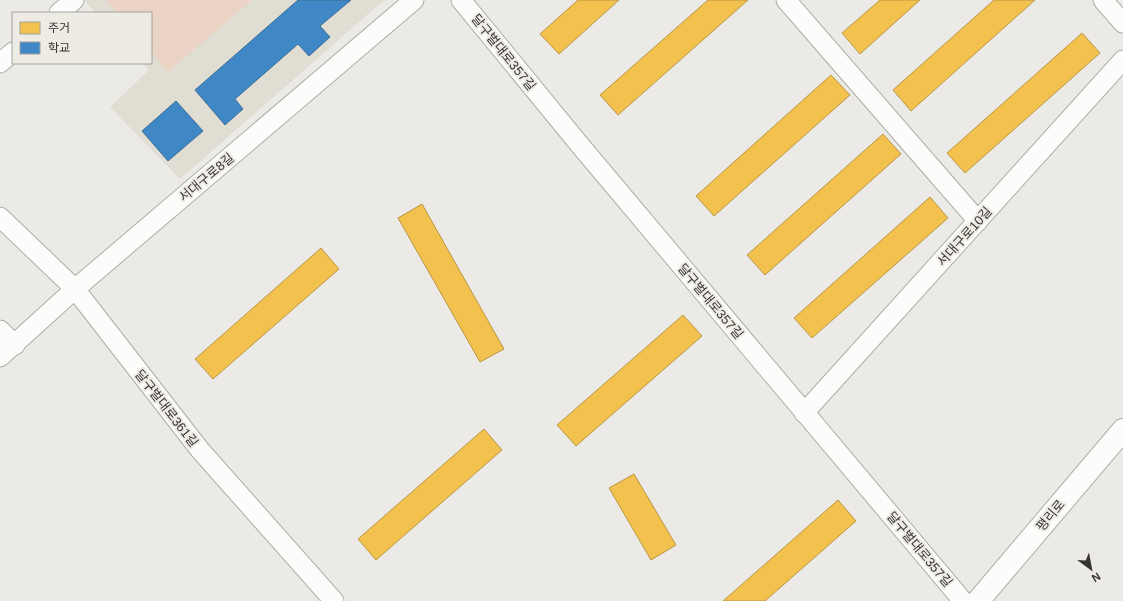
<svg xmlns="http://www.w3.org/2000/svg" width="1123" height="601" viewBox="0 0 1123 601" font-family="Helvetica,'Noto Sans KR',sans-serif">
<style>
.built{fill:#e0ddd3}
.green{fill:#ebd3c6}
.homes{fill:#f2c14e;stroke:#b99745}
.schools{fill:#3f88c5;stroke:#3c6f99}
.lines{fill:none;stroke-linecap:round;stroke-linejoin:round}
.minor-casing{stroke:#adadaa;stroke-width:21}
.secondary-casing{stroke:#adadaa;stroke-width:24}
.minor{stroke:#fcfcfb;stroke-width:19}
.secondary{stroke:#fcfcfb;stroke-width:22}
.labels{text-anchor:middle;stroke-width:4;stroke-linejoin:round;paint-order:stroke}
.street-label{font-size:13px;fill:#353431;stroke:#edebe4}
</style>
<rect width="100%" height="100%" fill="#ebeae6"/>
<path class="built" d="M84 0H384L180 179 110 107 149 70 142 63H151V13H96Z"/>
<path class="green" d="M106 0H252L168 72 151 52V13H117Z"/>
<g class="homes">
<path d="M578 0H619L559 54 540 34Z"/>
<path d="M708 0H748L618 115 600 95Z"/>
<path d="M880 0H920L860 54 842 33Z"/>
<path d="M994 0H1035L911 111 893 90Z"/>
<path d="M1082 33 1100 53 965 173 947 153Z"/>
<path d="M831 75 850 95 714 216 696 196Z"/>
<path d="M883 134 901 154 765 275 747 255Z"/>
<path d="M930 197 948 218 812 338 794 318Z"/>
<path d="M422 204 504 349 480 362 398 218Z"/>
<path d="M321 248 339 269 213 379 195 359Z"/>
<path d="M683 315 702 336 576 446 557 425Z"/>
<path d="M484 429 502 450 376 560 358 539Z"/>
<path d="M634 474 676 545 651 560 609 488Z"/>
<path d="M838 500 856 521 765 601H723Z"/>
</g>
<g class="schools">
<path d="M298 0H351L320 26 330 37 309 56 298 44 235 99 243 109 225 125 195 90Z"/>
<path d="M176 101 203 131 168 161 142 131Z"/>
</g>
<g class="lines">
<g class="minor-casing">
<g id="minor">
<path d="M461 0 579 144 963 601"/>
<path d="M786 0 978 221"/>
<path d="M1103 0 1123 23"/>
<path d="M59 13 74 0"/>
<path d="M0 63 13 52"/>
<path d="M0 217 75 289 200 450 334 601"/>
<path d="M0 330 15 345"/>
<path d="M0 357 75 289 414 0"/>
<path d="M804 413 1123 60"/>
</g>
</g>
<g class="secondary-casing">
<path id="secondary" d="M978 601 1123 430"/>
</g>
<use href="#minor" class="minor"/>
<use href="#secondary" class="secondary"/>
</g>
<g class="labels">
<g class="street-label">
<text transform="translate(504 52) rotate(51)" y="5">달구벌대로357길</text>
<text transform="translate(206 177) rotate(-40)" y="5">서대구로8길</text>
<text transform="translate(964 236) rotate(-48)" y="5">서대구로10길</text>
<text transform="translate(711 301) rotate(50)" y="5">달구벌대로357길</text>
<text transform="translate(167 408) rotate(52)" y="5">달구벌대로361길</text>
<text transform="translate(1050 515) rotate(-50)" y="5">평리로</text>
<text transform="translate(920 549) rotate(50)" y="5">달구벌대로357길</text>
</g>
</g>
<rect x="12" y="12" width="140" height="52" fill="#edebe4" stroke="#a3a29c"/>
<rect x="20" y="22" width="20" height="12" fill="#f2c14e" stroke="#a3a29c"/>
<text x="48" y="32" font-size="12" fill="#353431">주거</text>
<rect x="20" y="42" width="20" height="12" fill="#3f88c5" stroke="#a3a29c"/>
<text x="48" y="52" font-size="12" fill="#353431">학교</text>
<g transform="translate(1091 569) rotate(148)" stroke="#edebe4" stroke-width="3" paint-order="stroke">
<path d="M0-3L7 15L0 10L-7 15Z" fill="#353431"/>
<text y="-6" font-size="11" font-weight="bold" text-anchor="middle" fill="#353431">N</text>
</g>
</svg>
